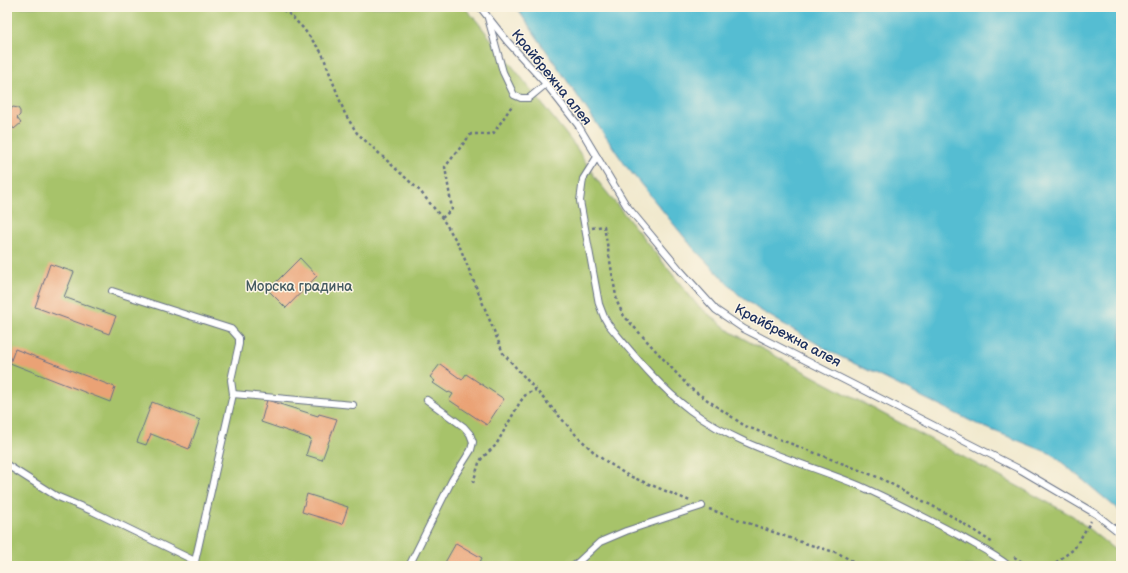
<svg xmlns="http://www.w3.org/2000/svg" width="1128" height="573" viewBox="0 0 1128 573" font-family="'Balsamiq Sans',sans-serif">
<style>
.green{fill:#a7c36a;stroke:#617964}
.water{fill:#55bdd2;stroke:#387698}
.building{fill:#eaa274}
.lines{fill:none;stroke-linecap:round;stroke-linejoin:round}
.lane-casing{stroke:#667085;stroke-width:8}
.path{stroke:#667085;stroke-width:2.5;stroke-dasharray:3 3;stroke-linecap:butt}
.lane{stroke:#fff;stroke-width:6}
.labels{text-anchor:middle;stroke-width:3;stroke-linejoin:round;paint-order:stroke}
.street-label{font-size:14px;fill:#1b2f5e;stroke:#fcf5e5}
.park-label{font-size:14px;fill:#455b62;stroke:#fcf5e5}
</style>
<rect width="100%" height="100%" fill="#fcf5e5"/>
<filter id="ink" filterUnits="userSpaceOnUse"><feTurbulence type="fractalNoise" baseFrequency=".025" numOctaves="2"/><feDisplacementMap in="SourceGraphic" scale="8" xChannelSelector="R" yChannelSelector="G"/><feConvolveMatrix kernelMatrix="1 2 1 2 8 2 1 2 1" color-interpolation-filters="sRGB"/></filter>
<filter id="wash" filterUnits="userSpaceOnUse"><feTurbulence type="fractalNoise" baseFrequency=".012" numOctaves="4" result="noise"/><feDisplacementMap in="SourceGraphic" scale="16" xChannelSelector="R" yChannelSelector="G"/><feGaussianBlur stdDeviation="0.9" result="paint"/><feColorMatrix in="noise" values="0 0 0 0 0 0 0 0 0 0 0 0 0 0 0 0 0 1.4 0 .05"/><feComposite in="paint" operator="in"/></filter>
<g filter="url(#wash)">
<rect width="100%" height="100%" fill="#f1e9ce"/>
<path class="green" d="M7 7H464L476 20 576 147 597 180 697 305 731 332 1073 516 1121 555V566H7Z"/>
<path class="water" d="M516 7H1121V512L1052 454 979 425 833 353 758 309 738 294 694 249 626 166Z"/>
<g id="blocks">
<g class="building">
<path d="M13 107 18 108 20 111V115L17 118 21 123 14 129 11 125 7 129V112Z"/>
<path d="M300 258 317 276 286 308 268 290Z"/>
<path d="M50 264 74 272 64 297 116 316 109 334 35 307Z"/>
<path d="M15 349 115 387 110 402 10 363Z"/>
<path d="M440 364 462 380 466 374 504 399 487 425 449 400 453 394 449 392 448 393 433 383 435 381 430 377Z"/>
<path d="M267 400 318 416 319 414 337 419 322 460 306 455 311 439 261 422Z"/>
<path d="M152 402 200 420 189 449 151 434 146 445 137 442Z"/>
<path d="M307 494 348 507 342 524 302 512Z"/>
<path d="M456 543 482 558 478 566H443Z"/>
</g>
</g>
</g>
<g filter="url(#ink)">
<use href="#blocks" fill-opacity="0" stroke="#667085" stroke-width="1"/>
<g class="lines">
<g class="lane-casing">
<g id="lane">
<path d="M480 7 507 41 546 84 578 125 626 205 680 270 716 310 744 329 1021 470 1096 514 1121 534"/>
<path d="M488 18 503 72 514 95 521 98H529L546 84"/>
<path d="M597 157 583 179 580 201 599 304 604 317 608 324C633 354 658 386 690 410 740 448 803 462 860 486 894 501 928 519 960 536 977 546 994 554 1009 566"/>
<path d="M112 291 231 329 239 338V344L231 380 233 394 194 566"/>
<path d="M233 394 353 405"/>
<path d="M7 465 56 496 92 511 195 561"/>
<path d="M409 566 452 480 471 450 473 442 470 434 464 427 427 400"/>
<path d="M574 566 600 542 626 531 702 506"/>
</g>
</g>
<g class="path">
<path d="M278 7 288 13 303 28 322 53 345 114 357 133 420 191 442 218 459 245 503 353 576 435 598 456 627 475 690 501"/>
<path d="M442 218 452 209 445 167 471 134H493L513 104"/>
<path d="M592 228 604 226 617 302 624 316 690 388 745 426 880 478 955 518 993 543"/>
<path d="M473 483 479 463 482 458 496 445 520 402 527 393 536 390"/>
<path d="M709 509 804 543 838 553 861 566"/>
<path d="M1014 557 1029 566"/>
<path d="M1051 566 1074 549 1091 521"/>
</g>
<use href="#lane" class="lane"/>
</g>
</g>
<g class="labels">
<g class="street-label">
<text transform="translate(552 77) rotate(51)" y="5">Крайбрежна алея</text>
<text transform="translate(788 335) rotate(28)" y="5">Крайбрежна алея</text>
</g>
<g class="park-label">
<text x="299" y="291">Морска градина</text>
</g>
</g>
<rect width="1128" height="573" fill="none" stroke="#fcf5e5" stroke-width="24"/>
</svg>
